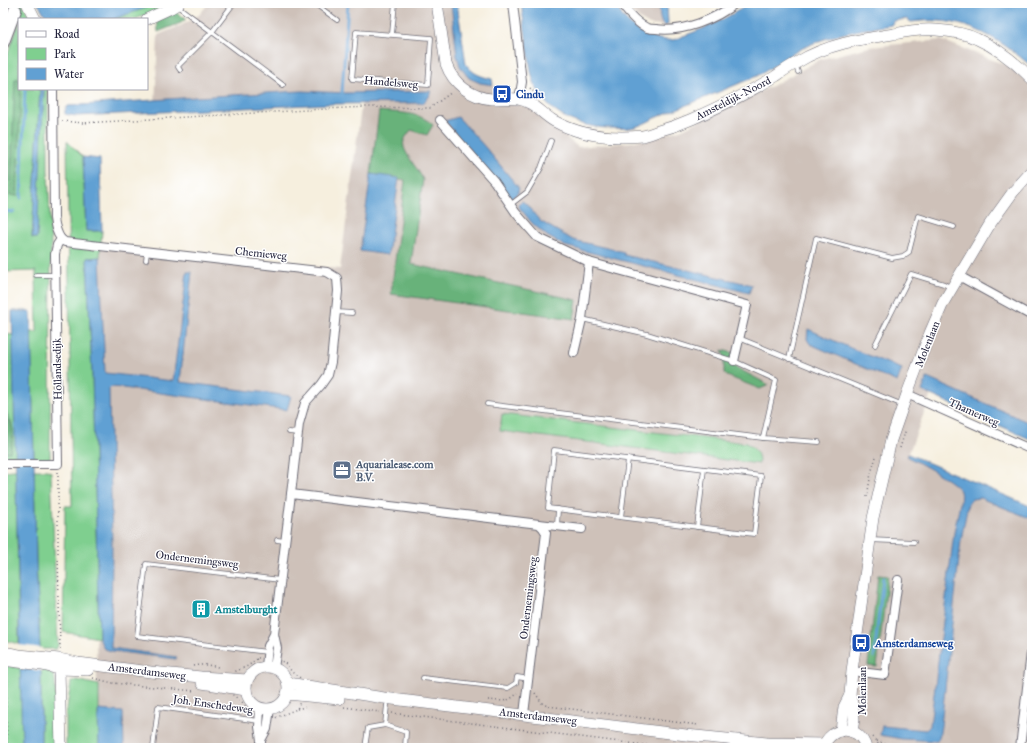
<svg xmlns="http://www.w3.org/2000/svg" width="1035" height="751" viewBox="0 0 1035 751" font-family="'IM FELL Great Primer',serif">
<style>
.industrial{fill:#cec1b9}
.green{fill:#7fcf8f;stroke:#507865}
.forest{fill:#67b27a;stroke:#446a5a}
.water{fill:#61a0d3;stroke:#426187}
.pier{fill:#f6efde}
.lines{fill:none;stroke-linecap:round;stroke-linejoin:round}
.stream{stroke:#61a0d3;stroke-width:3}
.lane-casing{stroke:#6c6a74;stroke-width:5.5}
.street-casing{stroke:#6c6a74;stroke-width:10}
.secondary-casing{stroke:#6c6a74;stroke-width:12}
.primary-casing{stroke:#6c6a74;stroke-width:14}
.path{stroke:#6c6a74;stroke-width:1.5;stroke-dasharray:1 3;stroke-linecap:butt}
.lane{stroke:#fff;stroke-width:4}
.street{stroke:#fff;stroke-width:8}
.secondary{stroke:#fff;stroke-width:11}
.primary{stroke:#fff;stroke-width:12}
.labels{text-anchor:middle;stroke-width:3;stroke-linejoin:round;paint-order:stroke}
.street-label{font-size:11px;fill:#22223b;stroke:#fff}
.transit-label{font-size:11px;font-weight:bold;fill:#164399;stroke:#fff;text-anchor:start}
.service-label{font-size:11px;font-weight:bold;fill:#4e5e75;stroke:#fff;text-anchor:start}
.culture-label{font-size:11px;font-weight:bold;fill:#0d838f;stroke:#fff;text-anchor:start}
</style>
<rect width="100%" height="100%" fill="#fff"/>
<filter id="ink" filterUnits="userSpaceOnUse"><feTurbulence type="fractalNoise" baseFrequency=".025" numOctaves="2"/><feDisplacementMap in="SourceGraphic" scale="8" xChannelSelector="R" yChannelSelector="G"/><feConvolveMatrix kernelMatrix="1 2 1 2 8 2 1 2 1" color-interpolation-filters="sRGB"/></filter>
<filter id="wash" filterUnits="userSpaceOnUse"><feTurbulence type="fractalNoise" baseFrequency=".012" numOctaves="4" result="noise"/><feDisplacementMap in="SourceGraphic" scale="16" xChannelSelector="R" yChannelSelector="G"/><feGaussianBlur stdDeviation="0.9" result="paint"/><feColorMatrix in="noise" values="0 0 0 0 0 0 0 0 0 0 0 0 0 0 0 0 0 1.4 0 .05"/><feComposite in="paint" operator="in"/></filter>
<g filter="url(#wash)">
<rect width="100%" height="100%" fill="#f6efde"/>
<g class="industrial">
<path d="M209 3H454L463 67 476 77 493 84 494 96 526 104 578 147 632 142 680 130 766 89 821 59 869 47 941 40 1024 72 1032 78V433L933 389 908 455 1032 511V748H101L97 685 96 635 89 452 90 243 340 269 362 100 155 107 158 35 182 25 199 15Z"/>
<path d="M625 3H659L660 20 664 26 650 25 641 20 632 12Z"/>
</g>
<g class="green">
<path d="M3 3H23L31 19H20L22 12 3 4Z"/>
<path d="M149 3H170L150 14 135 19H113L146 8Z"/>
<path d="M19 21V89H40L32 238H36L44 89H48V171L51 240 50 458 46 461H34L31 332H37L36 271 3 272V67Z"/>
<path d="M67 141 83 157 86 231H102L100 257 87 258 92 373 99 638 63 632 65 506H72Z"/>
<path d="M3 334 13 335 16 461 3 460V452L10 451 12 445V424L3 408Z"/>
<path d="M502 414 746 443C756 449 759 453 759 464L500 431Z"/>
<path d="M12 470H16L19 644 3 640V471Z"/>
<path d="M34 470H47L51 472 58 646 56 649H40L36 560Z"/>
<path d="M3 665 21 668 22 748H3Z"/>
<path d="M43 669 52 673 55 679 57 748H41V671Z"/>
<path d="M76 680 99 685V710L98 712 99 748H66V714L71 682Z"/>
</g>
<g class="forest">
<path d="M176 12 186 19 181 23 158 32 157 21Z"/>
<path d="M15 79H19V89H21L17 196 10 195Z"/>
<path d="M379 111C397 113 419 111 433 125L427 135 411 130C409 133 405 137 404 141 400 150 420 170 423 180L411 264 577 300 574 319 391 294 405 180 371 174Z"/>
<path d="M722 350 733 353 734 362 735 367 769 385 760 389 727 376 724 373V357Z"/>
<path d="M3 408C13 422 15 435 10 452H3Z"/>
<path d="M878 575 888 576 877 667 868 666Z"/>
</g>
<g class="water">
<path d="M37 3H149L146 8 113 19H47L42 10Z"/>
<path d="M451 3H457L466 64C473 74 480 76 492 79L493 85 480 83 469 78 464 72 460 66 457 56Z"/>
<path d="M521 3H616C621 17 627 23 639 31 648 36 661 41 672 40 675 40 680 37 683 36 707 28 729 17 750 3H1032V67C1006 44 975 23 939 21 930 20 920 21 911 22L907 19 893 21 892 25C861 29 827 35 799 50 785 58 772 68 757 76 726 89 695 102 664 114 654 118 640 127 630 128 623 129 615 128 608 128 571 126 540 111 531 72Z"/>
<path d="M659 3H667L668 24 666 26H664C658 20 660 11 659 3Z"/>
<path d="M40 89H44L37 238H32Z"/>
<path d="M302 91 346 93 431 91 429 97 423 103 328 104 76 116 65 114V110L68 106 196 97Z"/>
<path d="M458 117 485 147 519 188 518 193 511 199 445 121Z"/>
<path d="M83 157 100 159 102 231H86Z"/>
<path d="M371 174 399 178 388 255 360 251Z"/>
<path d="M522 201 526 204 540 221 573 240 624 252V255L752 285 749 293 565 246 547 236 532 223 519 207V204Z"/>
<path d="M100 257 105 373 173 381 187 272H192L180 382 291 396 287 410 123 388 111 387 109 389 112 546 111 648 177 657 176 659 112 651 104 649 99 638 92 373 87 258Z"/>
<path d="M12 311H30L31 312 36 560 41 671V748H22Z"/>
<path d="M808 329 855 350 902 369 897 382 810 344 807 339Z"/>
<path d="M927 378 1032 424V440L922 391Z"/>
<path d="M908 454 1032 507V519L980 498 972 499 968 504 961 540 941 726 939 738 937 741 902 739 880 735 882 726 926 730 930 726C938 662 946 597 954 533 955 524 963 498 960 491 957 483 917 461 907 457Z"/>
<path d="M99 710 123 712 124 748H99L98 712Z"/>
</g>
<path class="pier" d="M19 645 42 648 43 671 19 668Z"/>
<g class="lines">
<g class="stream">
<path d="M342 93 348 3"/>
<path d="M21 198 25 89"/>
<path d="M3 211 14 212"/>
<path d="M874 657 883 578"/>
</g>
</g>
</g>
<g filter="url(#ink)">
<g class="lines">
<g class="lane-casing">
<g id="lane">
<path d="M314 3 337 20"/>
<path d="M176 5 283 85"/>
<path d="M356 32 431 38 428 85 352 79Z"/>
<path d="M392 34 395 3"/>
<path d="M795 64 798 72"/>
<path d="M180 70 178 67 179 65 212 32 234 3"/>
<path d="M510 205 527 192 541 168 551 141"/>
<path d="M146 260 147 252"/>
<path d="M36 275H55"/>
<path d="M336 312 352 313"/>
<path d="M582 319 647 334 734 361 776 380 763 438"/>
<path d="M739 338 903 405"/>
<path d="M875 345 911 274 944 284 952 288"/>
<path d="M789 359 816 238 892 258 903 256 909 252 918 216 954 227"/>
<path d="M487 404 763 438 819 442"/>
<path d="M289 432 298 433"/>
<path d="M554 450 761 476 754 534 548 508Z"/>
<path d="M621 517 628 459"/>
<path d="M557 526 558 509"/>
<path d="M697 527 704 469"/>
<path d="M277 540 285 541"/>
<path d="M870 540 914 542"/>
<path d="M267 652 137 636 146 564 280 580"/>
<path d="M423 678 508 688 516 683 517 677 529 679"/>
<path d="M385 725 406 732 405 748"/>
<path d="M153 748 158 707 259 721"/>
<path d="M365 748 368 728 385 725 387 705"/>
</g>
</g>
<g class="street-casing">
<g id="street">
<path d="M513 3 522 82 519 99"/>
<path d="M621 3 622 5C628 13 638 24 647 28 650 29 654 29 656 29 682 33 716 19 736 3"/>
<path d="M440 120 494 181 516 213 537 237 589 262 747 305 734 361"/>
<path d="M61 239 65 242 327 272 337 278 338 291 331 362 328 375 321 385 305 403 299 424 291 494"/>
<path d="M959 276 1032 316"/>
<path d="M574 353 582 319 589 262"/>
<path d="M907 394 1032 450"/>
<path d="M3 464H58L55 254 57 245 61 239C56 232 55 226 54 218L53 89"/>
<path d="M539 524 582 529"/>
<path d="M266 667 268 646 274 634"/>
<path d="M274 668 277 648 274 634 291 494 539 524 543 528 546 533 524 714"/>
<path d="M852 671 885 675 898 580"/>
<path d="M260 708 259 727 261 740V748"/>
<path d="M261 740 267 729 270 709"/>
<path d="M1020 748 1032 644"/>
</g>
</g>
<g class="secondary-casing">
<g id="secondary">
<path d="M27 3 35 19"/>
<path d="M437 3 446 64C453 84 472 98 492 99 501 99 510 98 518 99 533 101 542 114 554 121 581 136 613 139 643 136 648 135 653 133 658 131 670 128 681 124 692 119 721 106 750 92 776 76 783 71 790 66 798 62 827 44 861 39 894 34 908 31 922 29 936 30 950 31 965 33 977 39 998 48 1016 63 1032 79"/>
<path d="M147 19 171 8 179 3"/>
<path d="M3 652 19 655 59 659 78 663 151 672 201 677 247 680"/>
<path d="M3 660 42 665 59 669 88 670"/>
<circle cx="267" cy="688" r="21"/>
<path d="M59 669 61 748"/>
<path d="M202 683 246 690"/>
<path d="M288 683 384 698 686 735 767 743 825 744"/>
<path d="M287 694 339 699"/>
<path d="M841 731 844 707 850 695"/>
<path d="M852 732 854 719 853 707 850 695 852 671 873 518 891 440 907 394 930 333 943 303 990 224 1013 192 1032 171"/>
<path d="M823 748C830 725 860 724 866 748"/>
</g>
</g>
<g class="primary-casing">
<path id="primary" d="M3 42 15 10"/>
</g>
<g class="path">
<path d="M530 88 537 95"/>
<path d="M62 121 83 123 325 109 367 107 430 108 452 92"/>
<path d="M900 448 906 429"/>
<path d="M58 472V553L60 650"/>
<path d="M867 497 871 473 876 457"/>
<path d="M258 658 270 659 284 662 293 673 302 679 300 702 297 709 275 718 253 715 242 702 233 695 236 671 248 666Z"/>
<path d="M193 666C202 664 210 665 218 667"/>
<path d="M5 670 7 748"/>
<path d="M93 678 113 683 195 691"/>
<path d="M535 693 542 703 547 706 698 725"/>
<path d="M488 700C502 701 507 703 518 693"/>
<path d="M344 707 380 712"/>
<path d="M297 709 305 707"/>
<path d="M392 713 668 748"/>
<path d="M873 737 877 741 879 748"/>
<path d="M877 741 895 748"/>
</g>
<use href="#lane" class="lane"/>
<use href="#street" class="street"/>
<use href="#secondary" class="secondary"/>
<use href="#primary" class="primary"/>
</g>
</g>
<defs>
<g id="bus-square" transform="scale(1)"><rect x="-9" y="-9" width="18" height="18" rx="4" fill="#1a4fb4" stroke="#fff"/><path d="M-5-6H5V4H4V6H2V4H-2V6H-4V4H-5ZM-3.5-4V0h7V-4ZM-3.5 1.2v1.5H-2V1.2ZM2 1.2v1.5H3.5V1.2Z" fill="#fff"/></g>
<g id="office-square" transform="scale(1)"><rect x="-9" y="-9" width="18" height="18" rx="4" fill="#5c6f8a" stroke="#fff"/><path d="M-6-3h4V-5.5h4V-3h4V5H-6ZM-1-4.5V-3h2v-1.5ZM-6 0V1H6V0Z" fill="#fff"/></g>
<g id="building-square" transform="scale(1)"><rect x="-9" y="-9" width="18" height="18" rx="4" fill="#0f9aa8" stroke="#fff"/><path d="M-4-6H4V6H1V3H-1V6H-4ZM-2.5-4.3h1.7v1.8h-1.7ZM.8-4.3h1.7v1.8H.8ZM-2.5-1h1.7V.8h-1.7ZM.8-1h1.7V.8H.8Z" fill="#fff"/></g>
</defs>
<g fill-rule="evenodd">
<use href="#bus-square" x="502" y="94"/>
<use href="#office-square" x="342" y="470"/>
<use href="#building-square" x="201" y="609"/>
<use href="#bus-square" x="861" y="643"/>
</g>
<g class="labels">
<g class="street-label">
<text transform="translate(391 82) rotate(5)" y="4">Handelsweg</text>
<text transform="translate(733 98) rotate(-27)" y="4">Amsteldijk-Noord</text>
<text transform="translate(261 253) rotate(6)" y="4">Chemieweg</text>
<text transform="translate(927 344) rotate(-68)" y="4">Molenlaan</text>
<text transform="translate(57 369) rotate(-91)" y="4">Hollandsedijk</text>
<text transform="translate(974 412) rotate(24)" y="4">Thamerweg</text>
<text transform="translate(197 559) rotate(7)" y="4">Ondernemingsweg</text>
<text transform="translate(528 598) rotate(-83)" y="4">Ondernemingsweg</text>
<text transform="translate(147 671) rotate(7)" y="4">Amsterdamseweg</text>
<text transform="translate(862 691) rotate(-90)" y="4">Molenlaan</text>
<text transform="translate(213 704) rotate(8)" y="4">Joh. Enschedeweg</text>
<text transform="translate(538 716) rotate(7)" y="4">Amsterdamseweg</text>
</g>
<g class="transit-label">
<text x="516" y="98">Cindu</text>
<text x="875" y="647">Amsterdamseweg</text>
</g>
<g class="service-label">
<text x="356" y="468">Aquarialease.com<tspan x="356" dy="13">B.V.</tspan></text>
</g>
<g class="culture-label">
<text x="215" y="613">Amstelburght</text>
</g>
</g>
<rect width="1035" height="751" fill="none" stroke="#fff" stroke-width="16"/>
<rect x="18" y="18" width="130" height="72" fill="#ffffff" stroke="#a7a7b1"/>
<rect x="26" y="31" width="20" height="6" fill="#ffffff" stroke="#a7a7b1"/>
<text x="54" y="38" font-size="12" fill="#22223b">Road</text>
<rect x="26" y="48" width="20" height="12" fill="#7fcf8f" stroke="#a7a7b1"/>
<text x="54" y="58" font-size="12" fill="#22223b">Park</text>
<rect x="26" y="68" width="20" height="12" fill="#61a0d3" stroke="#a7a7b1"/>
<text x="54" y="78" font-size="12" fill="#22223b">Water</text>
</svg>
